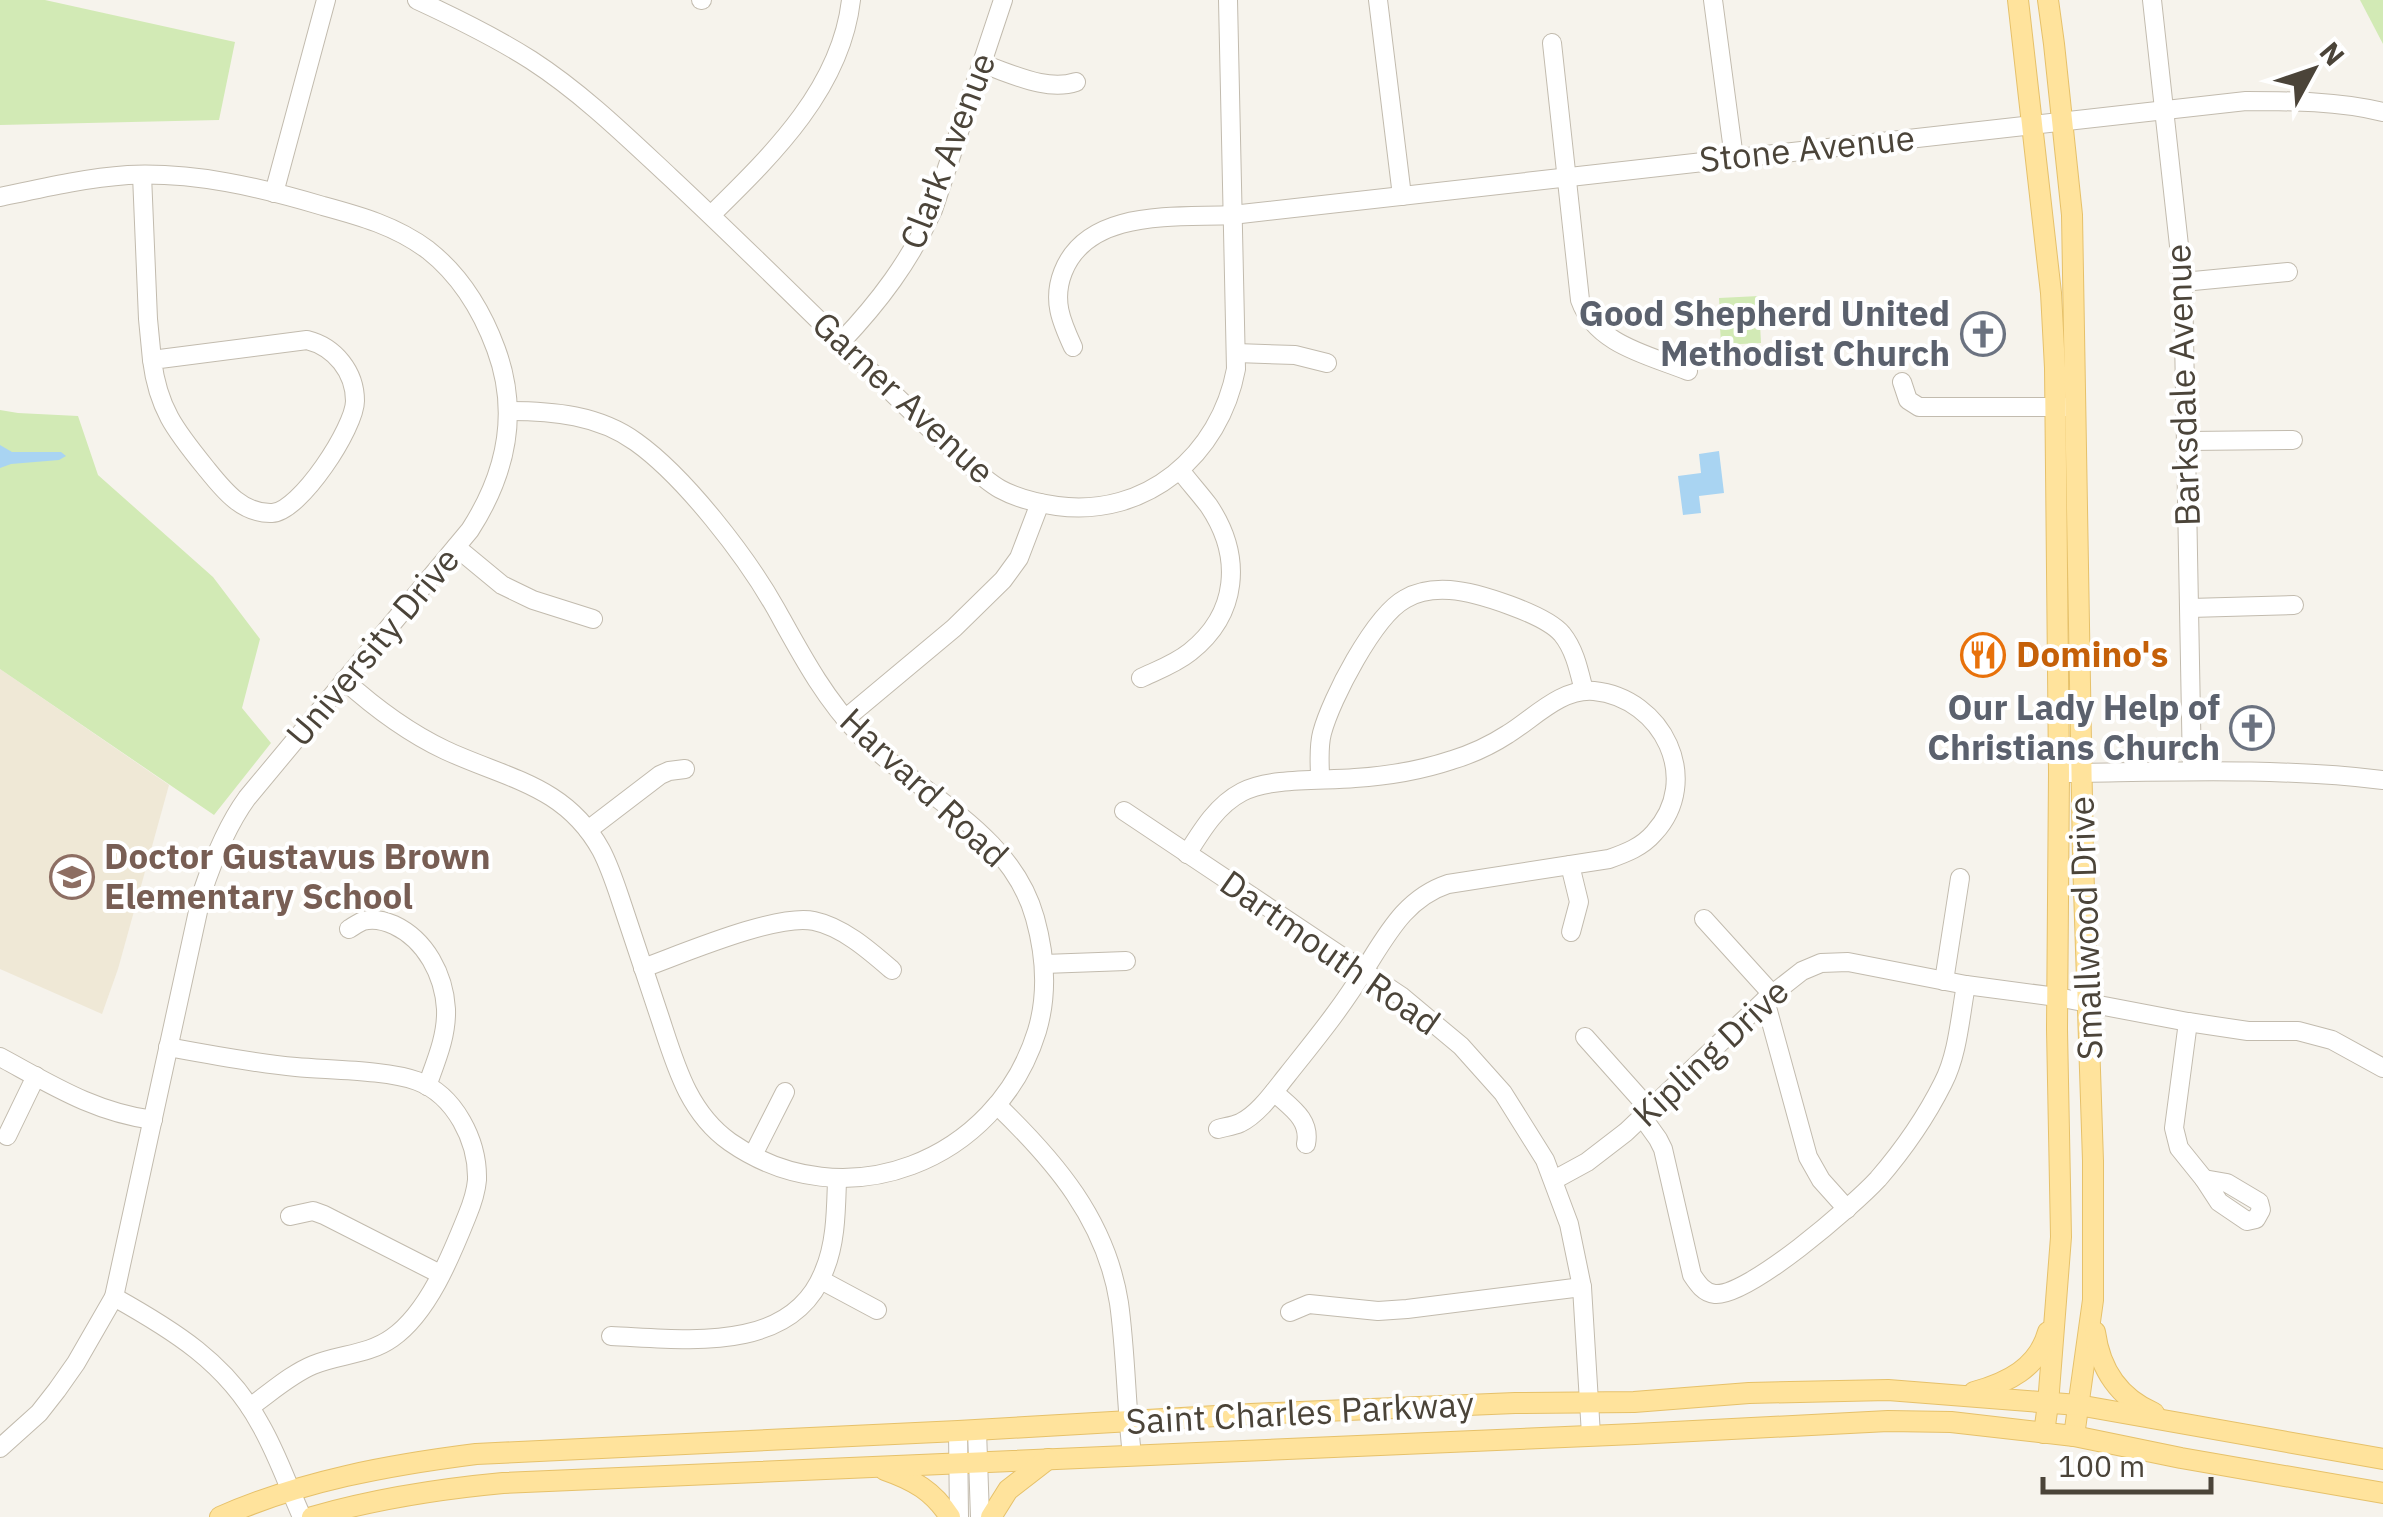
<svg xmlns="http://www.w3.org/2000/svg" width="2383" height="1517" viewBox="0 0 2383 1517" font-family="'IBM Plex Sans',sans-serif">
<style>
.education{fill:#efe8d6}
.green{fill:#d2eab5}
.water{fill:#a9d4f2}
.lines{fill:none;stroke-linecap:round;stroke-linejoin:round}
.minor-casing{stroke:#c2bbae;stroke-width:20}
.major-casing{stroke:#e6c16a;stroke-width:22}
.minor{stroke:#fff;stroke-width:18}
.major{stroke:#ffe39c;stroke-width:20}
.labels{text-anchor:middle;stroke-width:8;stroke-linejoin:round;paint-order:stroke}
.street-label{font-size:35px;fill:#4b4439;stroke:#fff}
.worship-label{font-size:35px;font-weight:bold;fill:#5b616d;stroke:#fff;text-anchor:end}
.food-label{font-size:35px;font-weight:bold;fill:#c56008;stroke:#fff;text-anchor:start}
.education-label{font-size:35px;font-weight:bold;fill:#785e54;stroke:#fff;text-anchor:start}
</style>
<rect width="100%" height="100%" fill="#f6f3ec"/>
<path class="education" d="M0 669 169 785 118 969 102 1014 0 969Z"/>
<g class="green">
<path d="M0 0H45L235 42 219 120 0 125Z"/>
<path d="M2360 0H2383V44Z"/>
<path d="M1759 296 1760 315 1720 317 1719 298Z"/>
<path d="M1760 324 1761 343 1721 345 1720 326Z"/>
<path d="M0 410 18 413 78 416 98 475 213 577 260 639 242 708 271 743 214 815 0 669Z"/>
</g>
<g class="water">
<path d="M0 445 12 452H61L66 456 59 460 11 464 0 468Z"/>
<path d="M1719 451 1724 493 1699 496 1701 513 1683 515 1678 476 1701 473 1699 454Z"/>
</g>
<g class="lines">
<g class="minor-casing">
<g id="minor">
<path d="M417 0C456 18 495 37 531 60 582 93 626 136 670 177 731 234 790 292 849 350 885 386 921 422 959 455 972 467 984 480 1000 489 1018 499 1037 503 1057 506 1146 518 1220 455 1236 369L1228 0"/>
<path d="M701 0H702"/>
<path d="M1378 0 1402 196"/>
<path d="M1713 0 1734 158"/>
<path d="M2152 0 2183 282 2192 771"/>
<path d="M1552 43 1580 300C1596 345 1649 355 1688 371"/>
<path d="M982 64C1011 73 1046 92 1076 82"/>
<path d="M142 175 148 319 152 360"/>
<path d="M274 193 326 0"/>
<path d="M0 197C42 188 85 178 128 175 195 172 259 187 323 206 360 216 396 226 428 250 461 276 482 311 496 349 520 414 506 474 470 530L247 798C226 827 213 860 202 893L114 1297 76 1363 57 1390 39 1413 0 1448"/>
<path d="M711 215C771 156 841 89 851 0"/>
<path d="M2183 282 2288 272"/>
<path d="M307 340C335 347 355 372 355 401 355 427 300 512 272 513 241 514 222 488 205 467 175 430 158 408 152 360Z"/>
<path d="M841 342C879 302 910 261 933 210L1003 0"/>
<path d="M1073 347C1061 321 1052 300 1063 272 1088 208 1177 218 1232 215L2246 101C2292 101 2338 101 2383 112"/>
<path d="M1236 353 1295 355 1327 363"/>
<path d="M1902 382 1908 400 1919 407H2066"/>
<path d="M2187 441 2293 440"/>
<path d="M456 547 502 585 533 600 593 619"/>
<path d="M2190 608 2294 605"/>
<path d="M1141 678C1158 670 1175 664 1190 652 1238 614 1243 557 1209 506 1200 494 1189 482 1180 470"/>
<path d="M344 680C375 708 407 732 445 750 507 779 565 785 601 850 610 867 616 886 622 904 635 943 648 982 661 1021 676 1067 689 1113 730 1142 845 1222 997 1161 1037 1031 1048 994 1045 954 1035 918 1011 831 919 795 860 735 824 698 801 654 776 609 746 556 685 477 636 442 599 415 553 411 509 411"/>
<path d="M845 719 954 628 1003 580 1019 558 1040 503"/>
<path d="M2059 773C2167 772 2276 767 2383 780"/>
<path d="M1320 779C1320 764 1318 748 1322 733 1331 699 1374 616 1405 599 1418 591 1435 589 1450 590 1477 592 1545 614 1562 634 1575 650 1579 671 1584 691"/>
<path d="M1124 811 1401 996 1461 1046 1503 1093 1545 1160 1569 1224 1582 1287 1591 1435"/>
<path d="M588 830 660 775 669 771 685 769"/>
<path d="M1187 854C1202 830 1217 805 1242 792 1271 777 1323 781 1355 778 1387 776 1422 770 1452 760 1472 754 1491 745 1508 734 1534 718 1561 688 1594 691 1663 698 1703 780 1654 833 1642 847 1626 853 1609 859L1448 884C1406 898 1388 933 1365 969 1343 1006 1315 1040 1288 1074 1275 1090 1259 1114 1240 1123 1233 1126 1225 1127 1218 1129"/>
<path d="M1570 865 1579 902 1571 932"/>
<path d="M1704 919 1772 994"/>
<path d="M349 929C354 926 358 923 363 921 373 918 385 921 394 925 426 940 444 975 446 1009 447 1036 436 1061 427 1086"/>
<path d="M1044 964 1126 961"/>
<path d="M643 968C682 954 777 913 814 921 843 927 870 951 892 970"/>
<path d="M1944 981 1960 878"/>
<path d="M1765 1000 1808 1157 1821 1180 1847 1209"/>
<path d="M2188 1022 2174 1128 2179 1148 2204 1179"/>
<path d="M1585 1037 1651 1111"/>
<path d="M168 1047C211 1055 253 1063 296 1067 329 1070 388 1070 417 1081 455 1095 478 1141 477 1180 476 1192 472 1204 467 1216 451 1256 428 1313 392 1338 368 1355 340 1354 313 1365 291 1374 270 1393 250 1407"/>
<path d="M0 1057C52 1085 94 1112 153 1120"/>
<path d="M1274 1092C1290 1107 1311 1119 1306 1144"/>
<path d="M997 1105C1055 1161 1106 1220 1119 1303 1126 1353 1126 1405 1132 1455"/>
<path d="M1643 1118 1658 1139 1663 1149 1692 1275C1698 1284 1704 1293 1715 1294 1748 1297 1854 1205 1878 1179 1903 1150 1926 1117 1943 1083 1958 1054 1960 1017 1966 985"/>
<path d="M7 1136 36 1076"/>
<path d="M753 1155 785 1092"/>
<path d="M2204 1179 2227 1183 2259 1202 2261 1210 2256 1219 2247 1221 2219 1202Z"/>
<path d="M1554 1180 1587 1162 1626 1132 1765 1000 1802 971 1821 963 1848 962 1966 985 2057 997 2188 1022 2248 1031H2298L2332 1040 2383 1068"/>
<path d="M290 1216 313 1211 324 1215 440 1274"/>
<path d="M821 1280 877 1310"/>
<path d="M114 1297C173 1330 227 1363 260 1424 277 1453 288 1486 302 1517"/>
<path d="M1290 1312 1309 1304 1378 1311 1407 1309 1582 1287"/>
<path d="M611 1336C683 1339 792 1355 824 1271 836 1243 836 1210 837 1180"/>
<path d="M977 1430 980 1517"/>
<path d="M958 1431 959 1517"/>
</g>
</g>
<g class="major-casing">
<g id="major">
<path d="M2018 0 2051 293 2055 368 2059 773 2057 1029 2061 1237 2048 1404 2044 1433"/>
<path d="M2048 0 2054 44 2072 215 2083 859 2093 1161V1300L2074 1436"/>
<path d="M2095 1332C2100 1369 2119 1398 2154 1413"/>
<path d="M1974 1392C2007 1383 2038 1368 2048 1332"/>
<path d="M885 1470C914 1480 933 1491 950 1517"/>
<path d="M220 1517C301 1481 389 1465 476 1454L958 1431 1251 1414 1515 1403 1634 1402 1749 1393 1888 1390 2078 1405 2383 1459"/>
<path d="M312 1517C375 1499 438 1489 503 1483L1635 1434 1888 1421 1951 1422 2074 1436 2181 1458 2383 1493"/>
<path d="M991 1517 1008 1490 1048 1459"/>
</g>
</g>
<use href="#minor" class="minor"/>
<use href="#major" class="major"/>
</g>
<defs>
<g id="church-ring" transform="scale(2.25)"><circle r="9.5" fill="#fff" stroke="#6b7280" stroke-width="1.5"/><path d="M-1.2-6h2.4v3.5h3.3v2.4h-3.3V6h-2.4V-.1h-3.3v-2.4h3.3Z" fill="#6b7280"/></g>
<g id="restaurant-ring" transform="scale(2.25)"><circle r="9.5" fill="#fff" stroke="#e8710a" stroke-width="1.5"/><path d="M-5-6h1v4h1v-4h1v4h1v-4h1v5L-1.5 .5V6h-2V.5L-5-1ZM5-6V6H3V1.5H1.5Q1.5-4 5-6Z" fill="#e8710a"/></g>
<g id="school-ring" transform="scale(2.25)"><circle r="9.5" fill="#fff" stroke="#8d6e63" stroke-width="1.5"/><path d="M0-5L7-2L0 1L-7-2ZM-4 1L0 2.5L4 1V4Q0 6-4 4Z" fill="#8d6e63"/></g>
</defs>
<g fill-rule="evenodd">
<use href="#church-ring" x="1983" y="334"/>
<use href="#restaurant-ring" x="1983" y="655"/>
<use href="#church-ring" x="2252" y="728"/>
<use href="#school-ring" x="72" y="877"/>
</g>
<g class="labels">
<g class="street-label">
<text transform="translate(1807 149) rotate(-6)" y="12">Stone Avenue</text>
<text transform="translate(948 151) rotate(-69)" y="12">Clark Avenue</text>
<text transform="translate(2183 385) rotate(-92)" y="12">Barksdale Avenue</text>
<text transform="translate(903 398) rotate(43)" y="12">Garner Avenue</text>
<text transform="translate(373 647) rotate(-50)" y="12">University Drive</text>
<text transform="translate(924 788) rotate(43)" y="12">Harvard Road</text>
<text transform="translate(2086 928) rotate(-92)" y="12">Smallwood Drive</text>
<text transform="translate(1330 953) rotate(35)" y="12">Dartmouth Road</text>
<text transform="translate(1711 1053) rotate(-43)" y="12">Kipling Drive</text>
<text transform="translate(1300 1413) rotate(-3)" y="12">Saint Charles Parkway</text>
</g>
<g class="worship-label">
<text x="1950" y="326">Good Shepherd United<tspan x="1950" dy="40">Methodist Church</tspan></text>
<text x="2220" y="720">Our Lady Help of<tspan x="2220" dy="40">Christians Church</tspan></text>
</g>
<g class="food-label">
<text x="2016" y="667">Domino's</text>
</g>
<g class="education-label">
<text x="104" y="869">Doctor Gustavus Brown<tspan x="104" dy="40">Elementary School</tspan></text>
</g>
</g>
<g transform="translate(2313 70) rotate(50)" stroke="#ffffff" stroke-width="8" paint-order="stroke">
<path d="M0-8L18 38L0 25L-18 38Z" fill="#4b4439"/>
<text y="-15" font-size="28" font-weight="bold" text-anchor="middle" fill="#4b4439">N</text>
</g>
<path d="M2043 1477v15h168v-15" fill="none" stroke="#4b4439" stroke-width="5"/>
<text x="2058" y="1477" font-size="30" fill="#4b4439" stroke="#ffffff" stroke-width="8" paint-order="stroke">100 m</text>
</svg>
